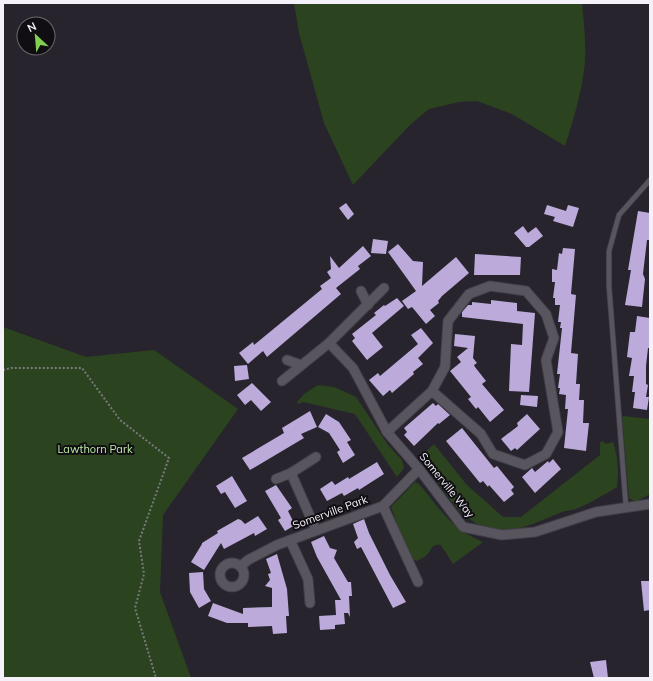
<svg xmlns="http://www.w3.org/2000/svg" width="653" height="681" viewBox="0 0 653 681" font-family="Mulish,sans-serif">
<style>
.green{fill:#2b441f}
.building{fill:#bbaada}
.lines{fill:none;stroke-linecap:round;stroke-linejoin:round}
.service-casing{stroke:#423f48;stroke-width:6}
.minor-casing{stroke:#423f48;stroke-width:11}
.path{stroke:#7a787f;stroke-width:2;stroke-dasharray:2 2;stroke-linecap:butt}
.service{stroke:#58555f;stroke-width:4.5}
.minor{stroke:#58555f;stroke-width:9}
.labels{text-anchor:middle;stroke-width:4;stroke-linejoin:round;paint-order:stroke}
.park-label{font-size:11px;fill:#bbe9a6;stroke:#100e12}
.street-label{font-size:11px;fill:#f4f2f8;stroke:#100e12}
</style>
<rect width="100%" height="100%" fill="#27242d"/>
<g class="green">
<path d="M294 3H582C584 25 587 49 584 71 580 97 573 122 565 146L512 114 477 101 459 102 429 109 410 125 353 185 324 123 299 33Z"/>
<path d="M3 327 86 357 154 350 238 409 163 515 160 592 191 678H3Z"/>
<path d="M318 385 334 387 356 397 388 445 402 460 404 468 397 477 355 414 303 402 298 404 297 402 304 394Z"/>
<path d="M624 416 650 419V494L635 502 629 498 622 417Z"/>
<path d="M602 441 606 444 613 442C618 456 619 472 617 487 604 495 590 503 576 509 572 511 566 510 562 512 523 528 493 545 458 509 444 493 432 474 420 457L434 444 467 485 503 517H521L600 455V443Z"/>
<path d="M415 482 419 484C440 509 452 530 483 542L453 564 441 545C431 543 432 550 426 556 424 558 419 559 417 561L410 559 391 507Z"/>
</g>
<g class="building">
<path d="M346 203 354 214 348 220 339 208Z"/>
<path d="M547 205 566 211 568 205 579 208 573 227 553 221 555 217 544 214Z"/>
<path d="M638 211 650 213V232L649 240H647L643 274 645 279 642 307 625 305 631 270H628Z"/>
<path d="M523 226 528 233 536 227 543 236 529 247H526L514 233Z"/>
<path d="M373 239 388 241 386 254 371 253Z"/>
<path d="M398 244 413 261 423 262 422 286 456 257 469 273 442 296 438 301 439 303 430 310 435 316 426 324 412 307 408 309 402 301 416 291 388 252Z"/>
<path d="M363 246 371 256 358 266 360 269 336 288 341 294 267 357 263 351 248 364 239 353 253 342 254 345 322 289 320 286 331 278 327 272 331 269 330 256 339 268Z"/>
<path d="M563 248 575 249 571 294 576 295 571 353 578 354 576 384H580L579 400H584L583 423H589L586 451 564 448 568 409H565L566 395 559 394 560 388H558L560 374H557L562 328H560L561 322H558L560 305H555V298H553L555 282H552V269L557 270 559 253 562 254Z"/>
<path d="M475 254 521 257 520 275H474Z"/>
<path d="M397 298 404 306 372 333 383 347 367 360 352 341 355 338 352 334 376 315 374 313 384 305 385 306Z"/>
<path d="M491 300 517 303V311L535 313 529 392 509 391 511 344 522 345 523 324 462 317V312L468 305H472V302L491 304Z"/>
<path d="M637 316 650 318V348H648L646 366V384L648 385 646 397H649L647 410 633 408 635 392H632L634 376H629L632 358 627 357 630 332H635Z"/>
<path d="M421 328 433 343 418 358 423 364 413 372 414 374 392 393 390 390 383 396 369 380 378 373 380 376 418 344 411 335Z"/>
<path d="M455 334 475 336 473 358 477 363 474 365 475 367 486 381 482 384 504 410 490 422 478 407 476 409 468 399 471 397 450 371 461 362 457 357 468 348 454 346Z"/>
<path d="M247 365 249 379 235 381 234 366Z"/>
<path d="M252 383 271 402 261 411 251 400 245 405 237 395Z"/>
<path d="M521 395 538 396 537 407 520 405Z"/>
<path d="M433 403 436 406 438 404 450 415 439 424 438 423 414 446 404 435 407 432 404 428Z"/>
<path d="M310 411 317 427 301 434 304 438 250 470 242 458 284 433 282 428Z"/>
<path d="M326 414 339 422 351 440 347 442 355 455 343 463 337 452 340 450 329 433 318 427Z"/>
<path d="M527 414 540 429 517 450 515 448 511 451 501 439 518 426 517 423Z"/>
<path d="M462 428 494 468 497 466 514 487 511 490 514 494 504 502 489 485 488 487 483 481 480 483 446 441Z"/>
<path d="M553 459 561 469 535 493 522 477 532 468 535 472 548 461 549 463Z"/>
<path d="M377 462 384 474 359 490 358 488 344 496 342 493 327 501 320 489 332 481 335 485 348 477 349 479Z"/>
<path d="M232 476 247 501 235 508 225 492 221 494 216 486Z"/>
<path d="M276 485 292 508 288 511 295 525 285 531 278 520 281 518 265 491Z"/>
<path d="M258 516 267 529 255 536 254 533 224 549 221 543 204 570 191 562 202 544V543L218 533 217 531 238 519 241 520 245 524Z"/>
<path d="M364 519 369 533 390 575 406 602 393 608 361 547 357 549 354 542 358 538 353 524Z"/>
<path d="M324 536 330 548 337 550 334 558 348 582H351L352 596H349L350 617 348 613H344L345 624 335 625V629L320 630 319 616 336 615 335 600H341L317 557 311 542Z"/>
<path d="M277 554 287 589 289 616H286L287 633 273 634 272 626 248 627V623H227L208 616 213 603 243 614V608L272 607V588L265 586 270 580 268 574 271 573 266 559Z"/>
<path d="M203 572 204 589 211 601 199 608 190 592 189 573Z"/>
<path d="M641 581H650V610L644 611Z"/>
<path d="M606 660 608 678H594L590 662Z"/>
</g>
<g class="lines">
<g class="service-casing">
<path id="service" d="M626 507 609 286V251L619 215 650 180"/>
</g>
<g class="minor-casing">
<g id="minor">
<path d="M361 291 368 305"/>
<path d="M329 343 353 368 387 432 419 469 463 527 502 535 535 532 596 512 650 504"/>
<path d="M287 360 301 365"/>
<path d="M282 381 329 343 384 288"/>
<path d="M387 432 432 391 445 367 448 321 469 294 490 286 526 291 546 314 554 338 546 360 558 432 546 454 525 465 493 454 481 434 432 391"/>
<path d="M291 473 316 530"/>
<path d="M276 479 291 473 316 457"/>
<path d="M383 506 418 582"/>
<path d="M290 540 308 579 310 603"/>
<circle cx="232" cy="575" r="12"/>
<path d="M241 566 248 560 277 545 383 506 419 469"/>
</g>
</g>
<path class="path" d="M3 370 11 368H82L120 420 169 458 139 541 144 574 135 608 156 678"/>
<use href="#service" class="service"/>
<use href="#minor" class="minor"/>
</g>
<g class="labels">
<g class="park-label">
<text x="95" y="453">Lawthorn Park</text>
</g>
<g class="street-label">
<text transform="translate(447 485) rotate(51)" y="4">Somerville Way</text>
<text transform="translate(330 512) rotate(-20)" y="4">Somerville Park</text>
</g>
</g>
<rect width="653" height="681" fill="none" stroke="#f4f2f8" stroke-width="8"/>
<g transform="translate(36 36) rotate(334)"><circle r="19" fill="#100e12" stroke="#6b696e"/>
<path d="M0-3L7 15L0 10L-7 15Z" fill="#80d051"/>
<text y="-6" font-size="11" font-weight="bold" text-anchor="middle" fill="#f4f2f8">N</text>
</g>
</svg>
